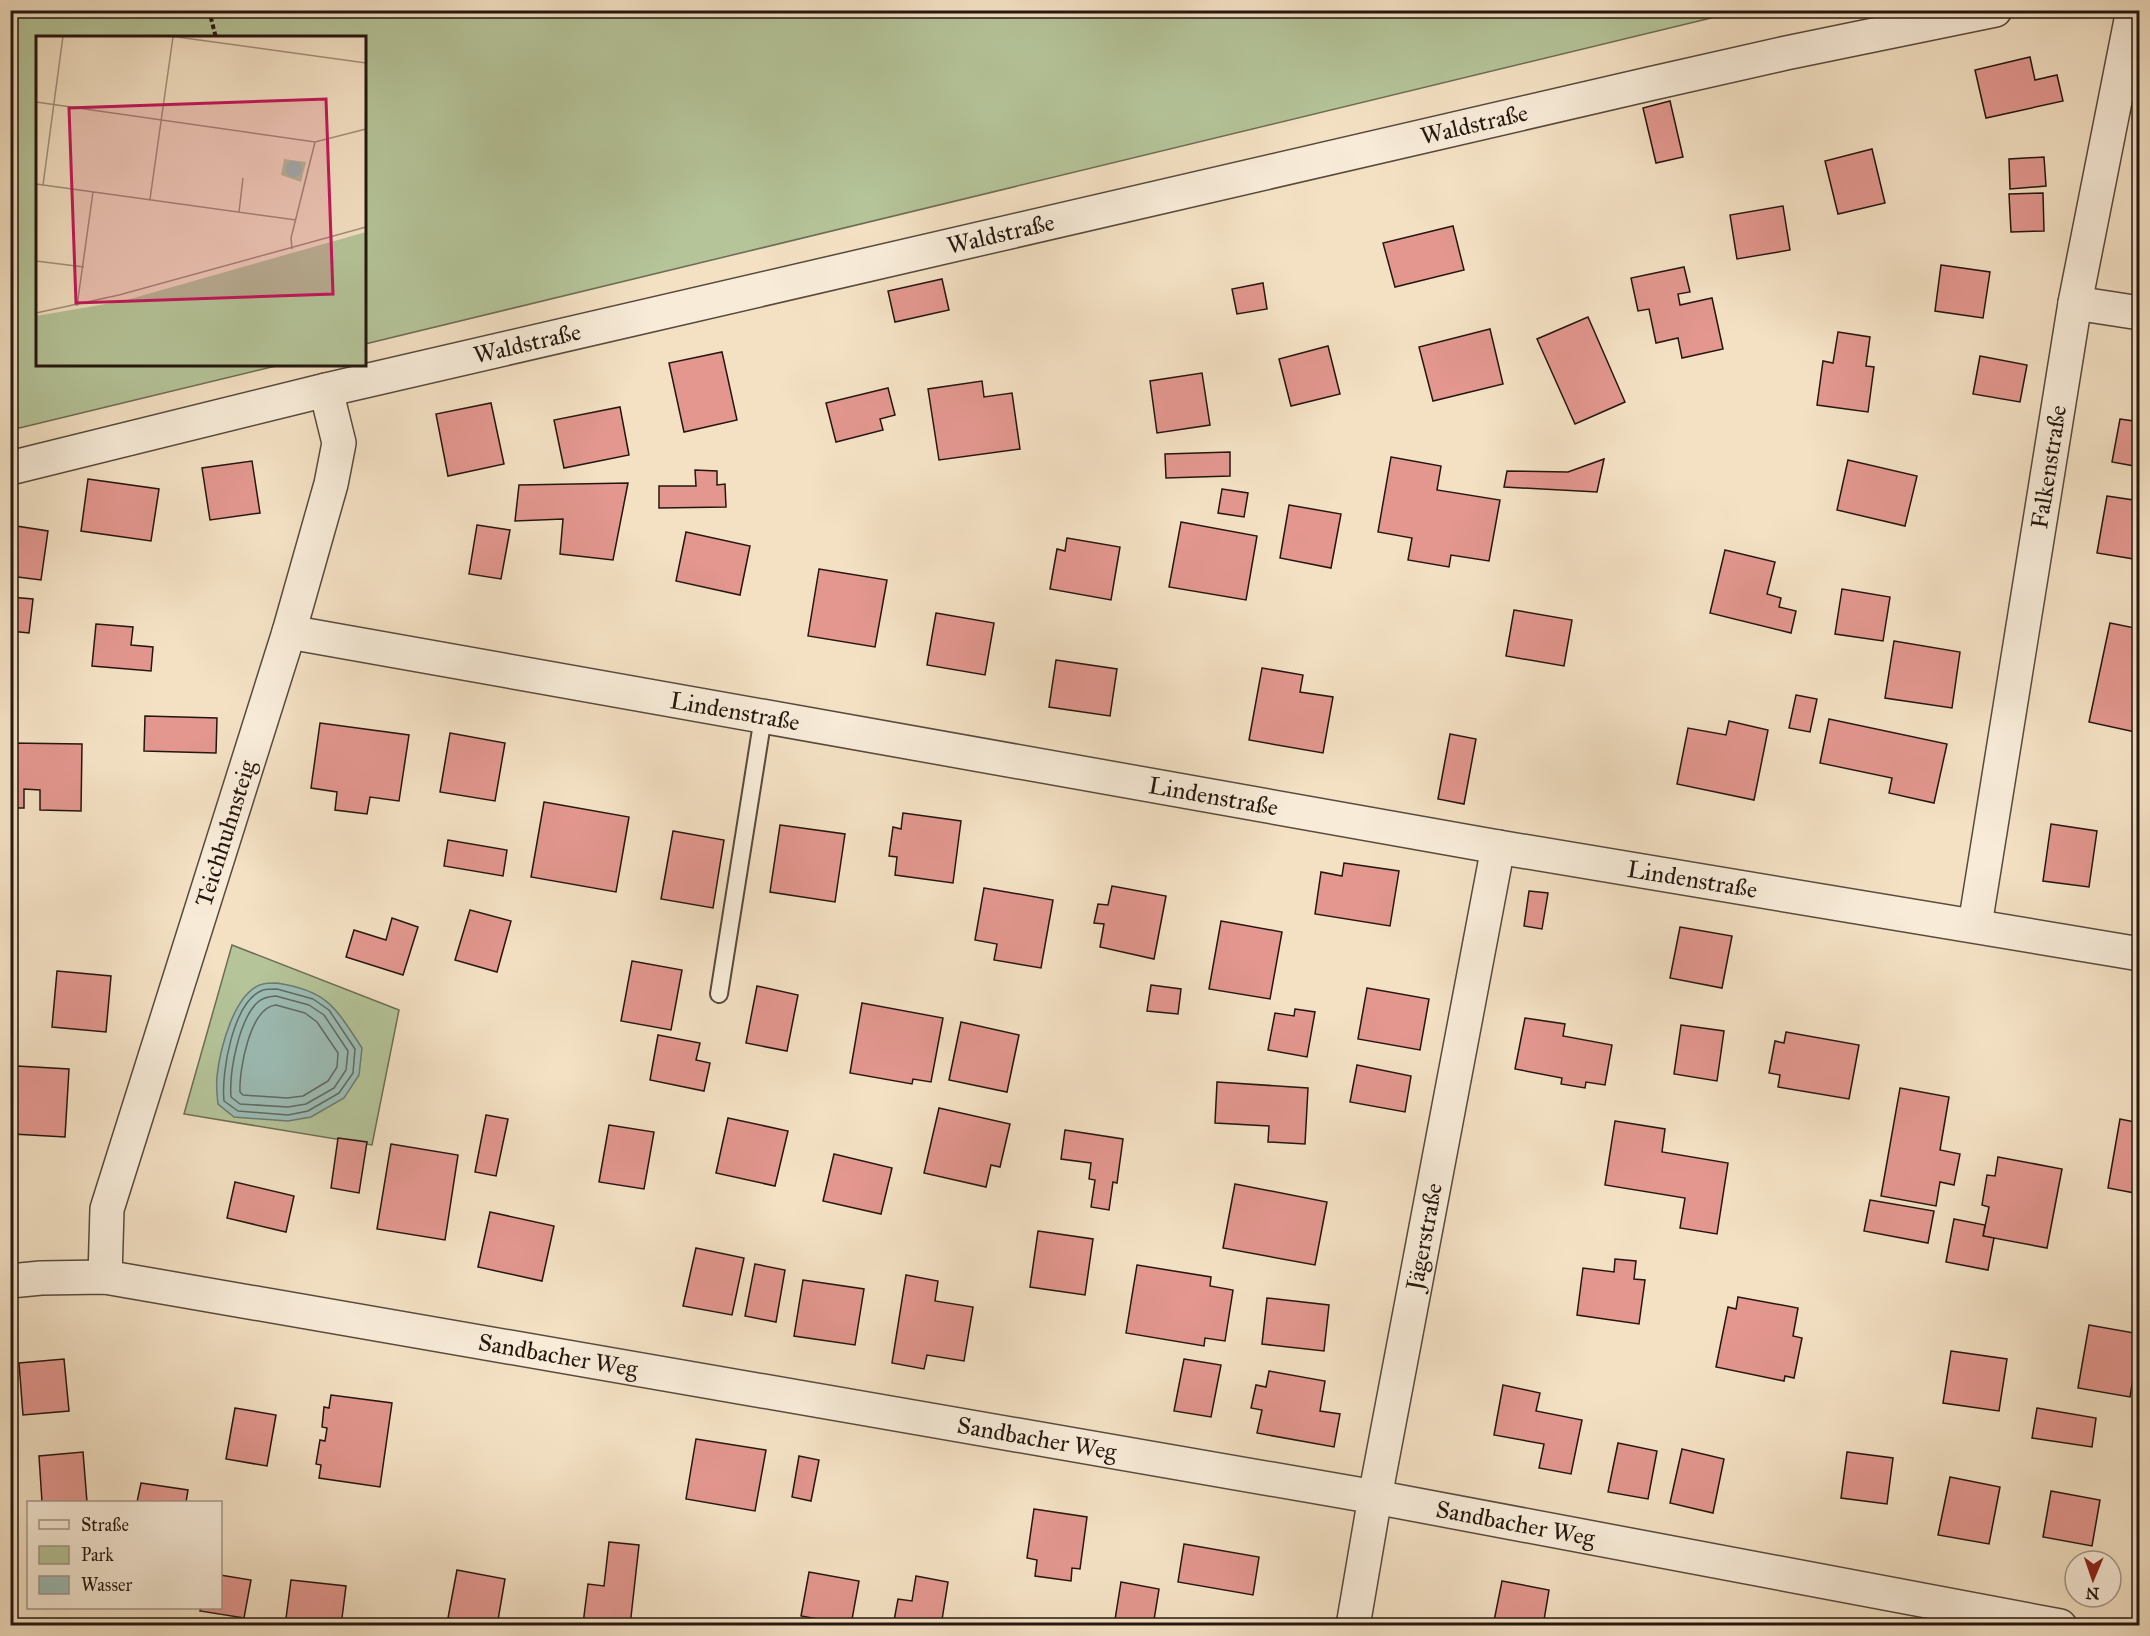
<svg xmlns="http://www.w3.org/2000/svg" width="2150" height="1636" viewBox="0 0 2150 1636" font-family="'IM FELL Great Primer',serif">
<style>
.green{fill:#b5c499;stroke:#6c6e54;stroke-width:1.5}
.water{fill:#9cbdb6;stroke:#6c7b73;stroke-width:1.5}
.lines{fill:none;stroke-linecap:round;stroke-linejoin:round}
.shore{stroke:#606a62;stroke-width:1.5}
.building{fill:#e3978f;stroke:#24170f;stroke-width:1.5}
.lane-casing{stroke:#584a3c;stroke-width:20}
.street-casing{stroke:#584a3c;stroke-width:36}
.path{stroke:#24170f;stroke-width:4;stroke-dasharray:4.5 3;stroke-linecap:butt}
.lane{stroke:#f8ecd9;stroke-width:16}
.street{stroke:#f8ecd9;stroke-width:33}
.labels{text-anchor:middle;stroke-width:5;stroke-linejoin:round;paint-order:stroke}
.street-label{font-size:24px;fill:#24170f;stroke:#f8ecd9}
.inset-road{fill:none;stroke:#a1907c;stroke-width:1.5}
.view{fill:#c2185b;fill-opacity:0.15;stroke:#c2185b;stroke-width:3}
.inset-edge{fill:none;stroke:#24170f;stroke-width:3}
</style>
<rect width="100%" height="100%" fill="#f4e1c4"/>
<filter id="stains"><feTurbulence type="fractalNoise" baseFrequency=".00333" numOctaves="4"/><feColorMatrix values="0 0 0 0 .2 0 0 0 0 .09 0 0 0 0 .02 0 0 0 .5 -.17"/></filter>
<radialGradient id="worn" r=".72"><stop offset=".6" stop-color="#630" stop-opacity="0"/><stop offset="1" stop-color="#630" stop-opacity=".3"/></radialGradient>
<g class="green">
<path d="M10 11 11 10 1740 11 365 344 364 38H38V364L280 365 11 430Z"/>
<path d="M232 945 399 1010 372 1145 184 1114Z"/>
</g>
<path class="water" d="M277 983C328 991 335 1007 362 1048L359 1075 344 1098 311 1117 288 1121 234 1117 218 1104C217 1095 216 1085 217 1076 220 1050 234 991 263 984 267 983 272 983 277 983Z"/>
<g class="lines">
<g class="shore">
<path d="M277 989 313 999 329 1010 355 1049 353 1073 339 1093 308 1111 288 1115 238 1111 224 1101C221 1073 233 1001 263 990 267 989 273 989 277 989Z"/>
<path d="M276 996 309 1005 324 1015 348 1051 346 1070 334 1088 306 1104 288 1107 240 1104 231 1097C229 1072 239 1019 258 1002 264 997 269 997 276 996Z"/>
<path d="M276 1005 305 1013 317 1022 338 1053 337 1067 328 1081 303 1096 287 1098 243 1095 240 1092C239 1070 250 1007 276 1005Z"/>
</g>
</g>
<g class="building">
<path d="M2030 57 2035 80 2057 75 2063 101 1986 118 1975 70Z"/>
<path d="M1670 101 1683 157 1656 163 1643 108Z"/>
<path d="M1872 149 1885 203 1838 214 1825 161Z"/>
<path d="M2044 157 2046 186 2010 189 2009 159Z"/>
<path d="M2043 193 2044 231 2011 232 2009 194Z"/>
<path d="M1783 206 1790 250 1737 259 1730 215Z"/>
<path d="M1453 226 1464 270 1395 287 1383 243Z"/>
<path d="M1941 265 1990 272 1983 318 1935 311Z"/>
<path d="M1684 267 1690 292 1678 294 1680 305 1712 298 1723 349 1682 358 1678 338 1656 343 1649 309 1638 311 1631 278Z"/>
<path d="M942 279 949 310 895 322 888 291Z"/>
<path d="M1263 283 1267 309 1237 314 1232 289Z"/>
<path d="M1588 317 1625 402 1575 424 1537 339Z"/>
<path d="M1490 329 1503 384 1433 401 1419 347Z"/>
<path d="M1838 332 1870 337 1866 366 1874 367 1868 412 1817 405 1823 361 1833 363Z"/>
<path d="M1328 346 1340 394 1291 406 1279 359Z"/>
<path d="M722 352 737 420 684 432 669 363Z"/>
<path d="M1980 356 2027 365 2020 402 1973 394Z"/>
<path d="M1202 373 1210 425 1157 433 1150 381Z"/>
<path d="M982 381 984 397 1012 393 1020 449 939 460 928 389Z"/>
<path d="M888 388 895 415 880 419 883 430 836 442 826 403Z"/>
<path d="M491 403 504 464 448 476 436 414Z"/>
<path d="M620 407 629 455 564 468 554 420Z"/>
<path d="M2120 419 2140 422V467L2112 462Z"/>
<path d="M1230 452V476L1166 478 1165 454Z"/>
<path d="M1391 457 1441 466 1437 490 1500 500 1489 561 1451 555 1449 567 1408 560 1412 538 1378 532Z"/>
<path d="M1604 459 1597 492 1504 487 1507 471 1568 472Z"/>
<path d="M1848 460 1917 476 1905 526 1837 510Z"/>
<path d="M252 461 260 513 210 520 202 468Z"/>
<path d="M695 470 717 471V485L725 484 726 507 659 508V486H696Z"/>
<path d="M88 479 159 489 151 541 81 531Z"/>
<path d="M628 483 613 560 560 554 563 519 515 521 519 485Z"/>
<path d="M1222 489 1248 493 1244 517 1218 513Z"/>
<path d="M2107 496 2140 501V560L2097 553Z"/>
<path d="M1289 505 1341 514 1331 568 1280 558Z"/>
<path d="M1181 522 1257 536 1246 600 1169 587Z"/>
<path d="M10 525 48 531 41 580 10 576Z"/>
<path d="M477 525 510 530 501 579 469 574Z"/>
<path d="M686 532 750 546 740 595 676 581Z"/>
<path d="M1067 538 1120 547 1111 600 1050 589 1057 549 1065 551Z"/>
<path d="M1725 550 1775 562 1767 594 1781 598 1779 607 1796 611 1791 633 1710 613Z"/>
<path d="M819 569 887 580 875 647 808 636Z"/>
<path d="M1842 589 1890 597 1883 641 1835 634Z"/>
<path d="M10 597 33 599 29 633 10 631Z"/>
<path d="M1514 610 1572 620 1564 666 1506 656Z"/>
<path d="M936 613 994 623 985 675 927 665Z"/>
<path d="M2110 623 2140 629V733L2089 722Z"/>
<path d="M96 624 133 627 131 645 153 647 151 671 92 666Z"/>
<path d="M1894 641 1960 652 1952 708 1885 698Z"/>
<path d="M1056 660 1117 669 1110 716 1049 707Z"/>
<path d="M1262 668 1303 675 1300 692 1333 697 1323 753 1249 740Z"/>
<path d="M1796 695 1817 699 1810 732 1789 728Z"/>
<path d="M145 716 217 718 216 753 144 751Z"/>
<path d="M1829 719 1947 744 1934 803 1889 793 1892 778 1820 763Z"/>
<path d="M1729 721 1768 730 1754 800 1677 784 1688 728 1726 735Z"/>
<path d="M320 723 409 735 399 801 370 797 367 814 335 810 337 792 311 788Z"/>
<path d="M450 733 505 743 495 801 440 792Z"/>
<path d="M1450 734 1476 739 1464 804 1438 799Z"/>
<path d="M10 743 82 744 81 811 40 810V790L24 789V808H10Z"/>
<path d="M544 802 629 817 616 892 531 877Z"/>
<path d="M903 813 961 821 953 883 895 875 897 857 889 856 893 827 901 829Z"/>
<path d="M2051 824 2097 831 2089 887 2043 881Z"/>
<path d="M780 825 845 834 835 902 770 892Z"/>
<path d="M673 831 724 840 713 908 661 899Z"/>
<path d="M448 840 507 850 503 876 444 866Z"/>
<path d="M1344 863 1399 871 1390 926 1315 914 1321 872 1342 876Z"/>
<path d="M1112 886 1166 896 1154 959 1100 947 1104 924 1094 923 1098 904 1108 905Z"/>
<path d="M984 888 1053 900 1041 968 994 960 997 944 975 940Z"/>
<path d="M1529 891 1548 893 1542 929 1524 926Z"/>
<path d="M470 910 511 921 497 972 455 960Z"/>
<path d="M392 918 418 927 403 975 346 957 354 930 386 940Z"/>
<path d="M1221 921 1282 932 1270 999 1209 989Z"/>
<path d="M1680 927 1732 936 1722 988 1670 978Z"/>
<path d="M632 961 682 970 671 1030 621 1021Z"/>
<path d="M57 971 111 976 106 1032 52 1027Z"/>
<path d="M1151 985 1181 989 1178 1014 1147 1011Z"/>
<path d="M757 986 798 995 787 1051 746 1043Z"/>
<path d="M1367 988 1429 999 1420 1050 1358 1039Z"/>
<path d="M862 1003 943 1018 931 1082 913 1079 912 1084 850 1073Z"/>
<path d="M1295 1009 1315 1012 1307 1057 1268 1050 1275 1013 1294 1016Z"/>
<path d="M1525 1018 1565 1024 1563 1036 1612 1045 1605 1085 1586 1082 1585 1088 1561 1084 1562 1078 1515 1069Z"/>
<path d="M961 1022 1019 1035 1007 1092 949 1080Z"/>
<path d="M1681 1025 1724 1031 1717 1081 1674 1074Z"/>
<path d="M1786 1032 1859 1045 1849 1099 1778 1087 1780 1075 1769 1073 1775 1041 1784 1043Z"/>
<path d="M658 1035 700 1043 696 1060 710 1063 704 1091 650 1080Z"/>
<path d="M1357 1065 1411 1076 1405 1112 1350 1102Z"/>
<path d="M17 1066 69 1069 65 1137 13 1134Z"/>
<path d="M1217 1082 1308 1088 1305 1144 1268 1142 1269 1126 1215 1123Z"/>
<path d="M1900 1088 1949 1097 1940 1150 1960 1154 1954 1185 1940 1182 1936 1206 1881 1196Z"/>
<path d="M939 1108 1010 1124 1000 1167 991 1165 986 1187 924 1173Z"/>
<path d="M486 1115 508 1119 496 1176 475 1172Z"/>
<path d="M728 1118 788 1131 775 1186 716 1173Z"/>
<path d="M2120 1119 2140 1123V1194L2108 1188Z"/>
<path d="M1615 1121 1665 1129 1662 1152 1728 1163 1717 1234 1680 1228 1685 1198 1605 1185Z"/>
<path d="M609 1125 654 1132 644 1189 599 1182Z"/>
<path d="M1065 1130 1123 1139 1117 1183 1113 1182 1109 1210 1091 1207 1095 1180 1089 1179 1091 1163 1061 1159Z"/>
<path d="M338 1138 367 1142 359 1193 331 1188Z"/>
<path d="M391 1144 458 1155 445 1240 377 1229Z"/>
<path d="M834 1154 892 1168 881 1214 823 1201Z"/>
<path d="M1998 1157 2062 1169 2047 1248 1983 1236 1989 1207 1982 1205 1987 1175 1995 1176Z"/>
<path d="M235 1182 294 1196 286 1232 227 1218Z"/>
<path d="M1235 1184 1327 1202 1315 1265 1223 1248Z"/>
<path d="M1870 1200 1934 1211 1928 1243 1864 1231Z"/>
<path d="M490 1212 554 1226 542 1281 478 1267Z"/>
<path d="M1954 1219 1985 1225 1983 1236 1994 1238 1988 1270 1946 1262Z"/>
<path d="M1038 1231 1093 1239 1085 1295 1030 1287Z"/>
<path d="M696 1248 744 1258 732 1315 683 1306Z"/>
<path d="M1615 1259 1636 1261 1634 1279 1645 1280 1639 1324 1577 1315 1583 1268 1614 1272Z"/>
<path d="M755 1264 785 1270 776 1322 745 1316Z"/>
<path d="M1137 1265 1211 1277 1210 1286 1233 1290 1225 1341 1205 1338 1204 1346 1126 1333Z"/>
<path d="M906 1275 938 1281 935 1301 973 1307 964 1361 927 1355 924 1369 892 1363Z"/>
<path d="M803 1280 864 1289 855 1345 794 1336Z"/>
<path d="M1738 1297 1798 1308 1793 1336 1802 1338 1794 1378 1785 1376 1784 1381 1716 1367 1728 1307 1736 1309Z"/>
<path d="M1267 1298 1329 1305 1324 1351 1262 1344Z"/>
<path d="M2089 1325 2140 1334 2130 1397 2078 1388Z"/>
<path d="M1951 1351 2007 1359 1999 1411 1943 1403Z"/>
<path d="M64 1359 69 1411 23 1415 19 1363Z"/>
<path d="M1184 1359 1221 1365 1211 1417 1174 1411Z"/>
<path d="M1269 1371 1325 1381 1320 1411 1340 1414 1334 1447 1257 1433 1262 1410 1251 1408 1256 1385 1266 1387Z"/>
<path d="M1503 1385 1540 1393 1536 1411 1582 1420 1571 1474 1539 1468 1544 1444 1494 1435Z"/>
<path d="M331 1395 392 1403 380 1487 319 1478 321 1465 316 1464 320 1440 325 1441 327 1428 322 1427 324 1407 329 1408Z"/>
<path d="M235 1408 276 1415 267 1466 226 1459Z"/>
<path d="M2037 1408 2096 1418 2092 1447 2032 1438Z"/>
<path d="M696 1439 766 1450 755 1511 686 1499Z"/>
<path d="M1618 1443 1657 1451 1648 1499 1608 1492Z"/>
<path d="M1682 1449 1724 1459 1713 1513 1670 1503Z"/>
<path d="M83 1452 87 1502H42L39 1456Z"/>
<path d="M1847 1452 1893 1458 1887 1504 1841 1498Z"/>
<path d="M799 1456 819 1460 811 1501 792 1497Z"/>
<path d="M1950 1477 2000 1487 1989 1544 1938 1535Z"/>
<path d="M141 1483 188 1490 186 1502H137Z"/>
<path d="M2051 1491 2100 1500 2092 1546 2043 1537Z"/>
<path d="M1034 1509 1087 1517 1080 1569 1072 1568 1071 1581 1035 1576 1037 1560 1027 1558Z"/>
<path d="M609 1542 639 1545 630 1626 583 1624 588 1584 604 1586Z"/>
<path d="M1184 1544 1259 1557 1253 1595 1178 1582Z"/>
<path d="M457 1570 505 1579 497 1626 448 1618Z"/>
<path d="M809 1572 859 1581 851 1625 801 1616Z"/>
<path d="M220 1575 251 1580 244 1618 200 1611 201 1608H220Z"/>
<path d="M916 1576 948 1582 941 1626H893L898 1599 912 1601Z"/>
<path d="M291 1580 346 1586 341 1626H285Z"/>
<path d="M1502 1581 1549 1590 1543 1626H1493Z"/>
<path d="M1121 1582 1159 1589 1153 1626H1114Z"/>
</g>
<g class="lines">
<g class="lane-casing">
<path id="lane" d="M719 994 763 717"/>
</g>
<g class="street-casing">
<g id="street">
<path d="M2075 303 2140 313"/>
<path id="s1" d="M10 468 326 390 1649 84 1786 53 1995 10"/>
<path id="s2" d="M289 632 1498 847 2140 954"/>
<path id="s3" d="M1975 925 2075 303 2133 10"/>
<path id="s4" d="M105 1277 107 1209 289 632 331 484 339 443 326 390"/>
<path id="s5" d="M10 1281 41 1278 105 1277 1375 1497 2060 1626"/>
<path id="s6" d="M1353 1626 1375 1497 1498 847"/>
</g>
</g>
<path class="path" d="M209 10 216 38"/>
<use href="#lane" class="lane"/>
<use href="#street" class="street"/>
</g>
<g class="labels">
<g class="street-label">
<text dy="8" stroke="none"><textPath href="#s1" startOffset="1504">Waldstraße</textPath></text>
<text dy="8" stroke="none"><textPath href="#s1" startOffset="1018">Waldstraße</textPath></text>
<text dy="8" stroke="none"><textPath href="#s1" startOffset="532">Waldstraße</textPath></text>
<text dy="8" stroke="none"><textPath href="#s3" startOffset="464">Falkenstraße</textPath></text>
<text dy="8" stroke="none"><textPath href="#s2" startOffset="453">Lindenstraße</textPath></text>
<text dy="8" stroke="none"><textPath href="#s2" startOffset="939">Lindenstraße</textPath></text>
<text dy="8" stroke="none"><textPath href="#s4" startOffset="462">Teichhuhnsteig</textPath></text>
<text dy="8" stroke="none"><textPath href="#s2" startOffset="1425">Lindenstraße</textPath></text>
<text dy="8" stroke="none"><textPath href="#s6" startOffset="396">Jägerstraße</textPath></text>
<text dy="8" stroke="none"><textPath href="#s5" startOffset="555">Sandbacher Weg</textPath></text>
<text dy="8" stroke="none"><textPath href="#s5" startOffset="1041">Sandbacher Weg</textPath></text>
<text dy="8" stroke="none"><textPath href="#s5" startOffset="1527">Sandbacher Weg</textPath></text>
</g>
</g>
<g transform="translate(36 36)">
<rect width="330" height="330" fill="#f4e1c4"/>
<path d="M248 123 270 126 265 146 245 139ZM330 196V330H0V280L87 265Z" fill="#b5c499"/>
<path d="M250 133a8 8 0 1 1 16 0a8 8 0 1 1-16 0Z" fill="#9cbdb6"/>
<path class="inset-road" d="M134 0 330 27M0 66 279 106 330 93M0 148 260 184M7 149 27 0M114 163 137 1M203 176 207 142M256 213 255 202 279 106M0 225 48 231M41 270 57 156M0 277 83 259 330 191"/>
<path class="view" d="M290 63 297 258 40 267 33 72Z"/>
<rect width="330" height="330" class="inset-edge"/>
</g>
<rect width="2150" height="1636" fill="none" stroke="#f4e1c4" stroke-width="36"/>
<rect x="12" y="12" width="2126" height="1612" fill="none" stroke="#24170f" stroke-width="3"/>
<rect x="18" y="18" width="2114" height="1600" fill="none" stroke="#24170f" stroke-width="1.5"/>
<rect x="27" y="1501" width="195" height="108" fill="#f8ecd9" stroke="#a39788" stroke-width="1.5"/>
<rect x="39" y="1520" width="30" height="9" fill="#f8ecd9" stroke="#a39788" stroke-width="1.5"/>
<text x="81" y="1531" font-size="18" fill="#24170f">Straße</text>
<rect x="39" y="1546" width="30" height="18" fill="#b5c499" stroke="#a39788" stroke-width="1.5"/>
<text x="81" y="1561" font-size="18" fill="#24170f">Park</text>
<rect x="39" y="1576" width="30" height="18" fill="#9cbdb6" stroke="#a39788" stroke-width="1.5"/>
<text x="81" y="1591" font-size="18" fill="#24170f">Wasser</text>
<g transform="translate(2093 1579) rotate(182)"><circle r="28" fill="#f8ecd9" stroke="#a39788" stroke-width="1.5"/>
<path d="M0-4.5L10 22L0 15L-10 22Z" fill="#8f2418"/>
<text y="-9" font-size="16" font-weight="bold" text-anchor="middle" fill="#24170f">N</text>
</g>
<rect width="100%" height="100%" filter="url(#stains)"/>
<rect width="100%" height="100%" fill="url(#worn)"/>
</svg>
